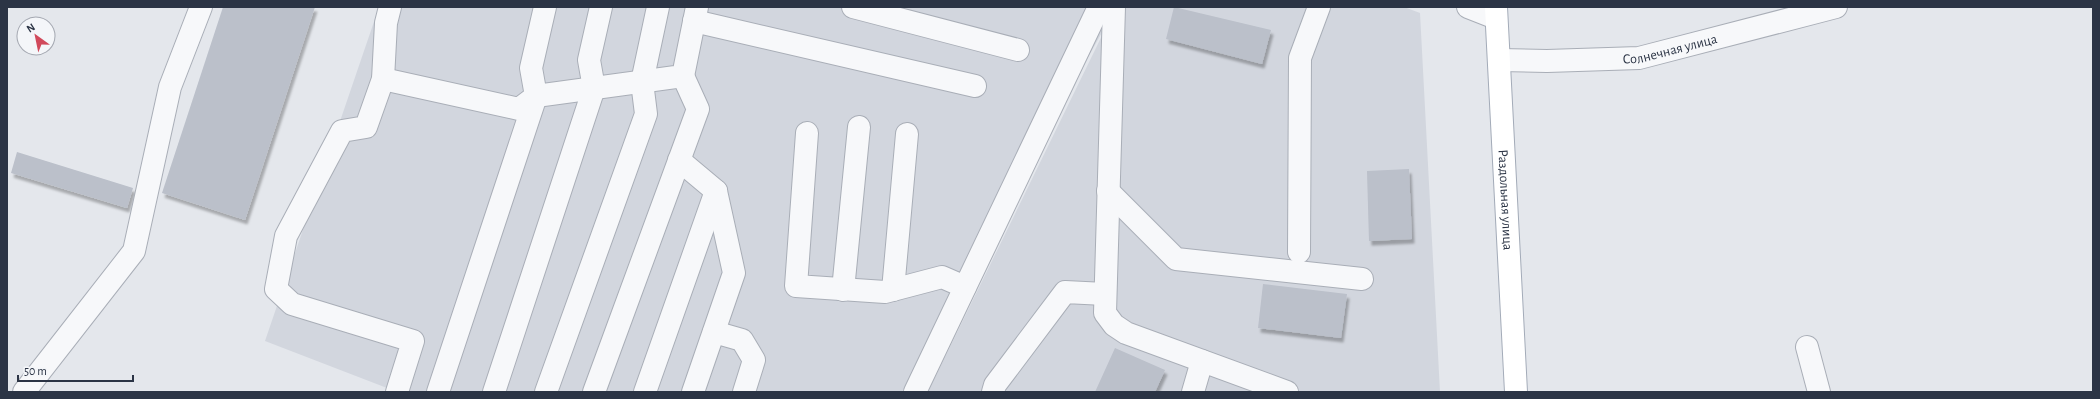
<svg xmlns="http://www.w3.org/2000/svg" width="2100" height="399" viewBox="0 0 2100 399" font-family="'Alegreya Sans',sans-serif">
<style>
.built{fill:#d2d6de}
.building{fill:#bbc0ca;filter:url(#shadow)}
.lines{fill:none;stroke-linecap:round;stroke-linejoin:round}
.minor-casing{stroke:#a9aeb7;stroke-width:24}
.major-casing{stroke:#a3abb8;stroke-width:24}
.minor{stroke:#f7f8fa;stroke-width:22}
.major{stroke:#fff;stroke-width:22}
.labels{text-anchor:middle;stroke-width:3.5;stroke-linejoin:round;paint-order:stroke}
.street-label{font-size:14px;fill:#2b3445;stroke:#f4f6f9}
</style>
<defs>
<filter id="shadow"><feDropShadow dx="2.5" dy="4.5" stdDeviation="1" flood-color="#0004"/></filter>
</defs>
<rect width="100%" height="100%" fill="#e4e7ec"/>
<path class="built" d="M379 7H1404L1420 13 1440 392H928L1115 9 902 392H386L387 388 265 341Z"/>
<g class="building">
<path d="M223 7H315L245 220 162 193Z"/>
<path d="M1174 7 1271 30 1262 64 1166 39Z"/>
<path d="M17 152 133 188 127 208 11 173Z"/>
<path d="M1409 169 1412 239 1369 241 1367 171Z"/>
<path d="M1263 284 1347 294 1341 338 1258 328Z"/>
<path d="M1115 348 1165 370 1155 392H1095Z"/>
</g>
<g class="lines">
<g class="minor-casing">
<g id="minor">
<path d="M390 7 386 23 383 79 366 127 342 131 286 236 276 289 292 304 413 341 397 392"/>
<path d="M853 7 1018 50"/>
<path d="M1114 7 1105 313 1114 325 1126 333 1287 392"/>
<path d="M1468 7 1496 18"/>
<path d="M694 21 975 86"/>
<path id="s1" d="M1499 60 1547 61 1639 58 1836 7"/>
<path d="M383 79 519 109 536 96 683 76 697 7"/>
<path d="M807 133 796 286 885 292 942 277 965 287"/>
<path d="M1108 191 1176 259 1362 279"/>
<path d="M1299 252 1300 58 1319 7"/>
<path d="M843 290 859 127"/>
<path d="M893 290 907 134"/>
<path d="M714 332 742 340 754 360 744 392"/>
<path d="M1807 347 1819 392"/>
<path d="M24 392 134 251 170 87 201 7"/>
<path d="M438 392 536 96 531 68 545 7"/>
<path d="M494 392 594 88 589 60 601 7"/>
<path d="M546 392 646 114 642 82 658 7"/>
<path d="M594 392 698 109 683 76"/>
<path d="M645 392 716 191 679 160"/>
<path d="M693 392 734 273 716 191"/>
<path d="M915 392 1099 7"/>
<path d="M993 392 995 385 1065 292 1105 294"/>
<path d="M1193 392 1202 361"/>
</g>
</g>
<g class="major-casing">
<g id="major">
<path id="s2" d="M1496 7 1516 392"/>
</g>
</g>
<use href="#minor" class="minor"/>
<use href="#major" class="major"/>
</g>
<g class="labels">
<g class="street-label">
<text dy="5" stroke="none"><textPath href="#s1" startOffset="172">Солнечная улица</textPath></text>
<text dy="5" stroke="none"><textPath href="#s2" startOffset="193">Раздольная улица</textPath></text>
</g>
</g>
<rect width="2100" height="399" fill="none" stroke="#2b3445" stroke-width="16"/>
<g transform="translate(36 36) rotate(327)"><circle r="19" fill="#f4f6f9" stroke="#a4a8b1"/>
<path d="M0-3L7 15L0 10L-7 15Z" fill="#d1495b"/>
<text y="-6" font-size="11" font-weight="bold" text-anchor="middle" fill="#2b3445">N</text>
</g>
<path d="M18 375v6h115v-6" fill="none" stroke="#2b3445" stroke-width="2"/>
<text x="24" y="375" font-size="12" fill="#2b3445" stroke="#f4f6f9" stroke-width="3" paint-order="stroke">50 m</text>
</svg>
